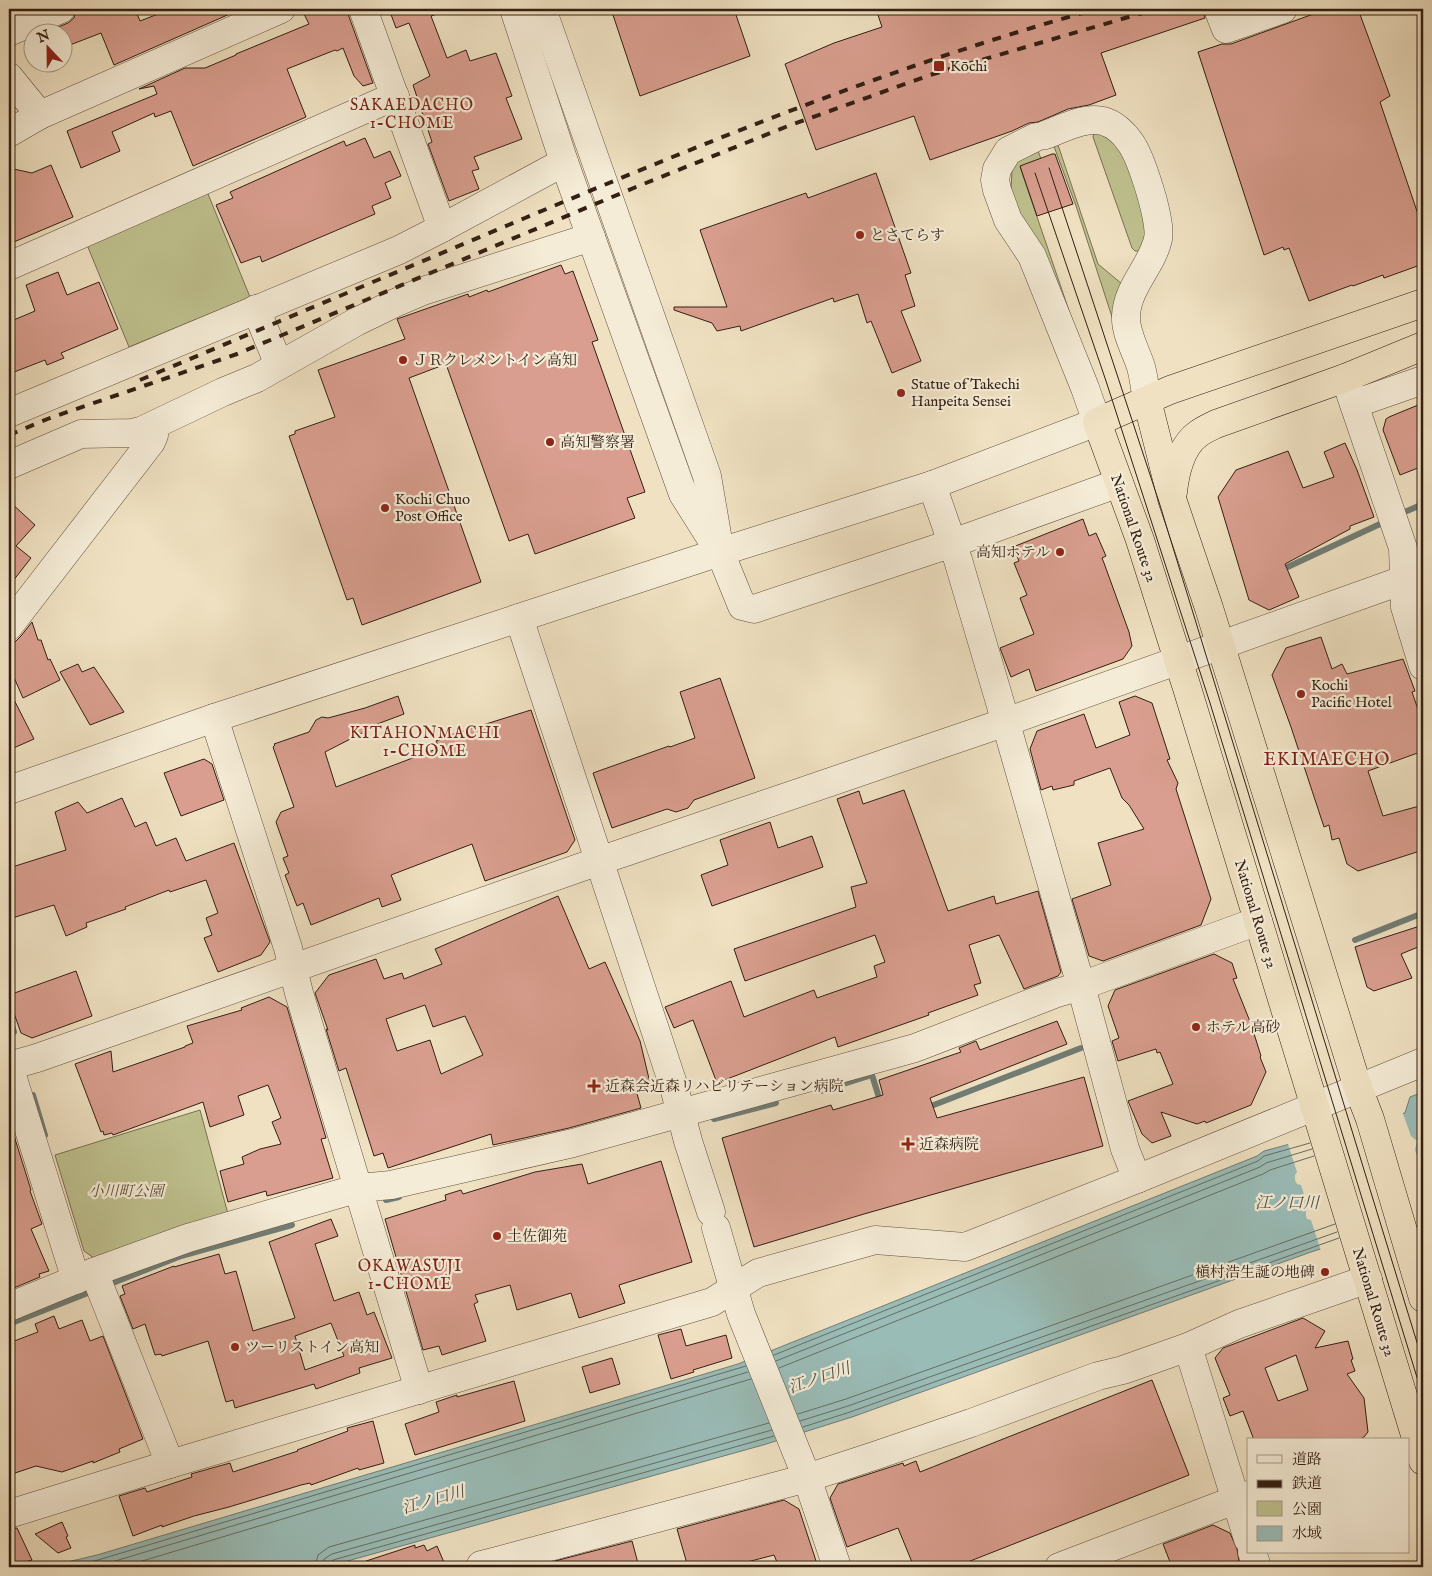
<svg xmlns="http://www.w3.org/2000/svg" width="1432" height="1576" viewBox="0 0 1432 1576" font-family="'IM FELL English','Noto Serif JP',serif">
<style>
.green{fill:#bfc18f;stroke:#797051}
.water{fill:#9abcb7;stroke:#717d75}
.pier{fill:#efe1c2}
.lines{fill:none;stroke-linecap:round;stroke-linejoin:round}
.shore{stroke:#666e65;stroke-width:1}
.stream{stroke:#717d75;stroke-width:6}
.building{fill:#d99e8f;stroke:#331f13;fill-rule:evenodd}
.minor-casing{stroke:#62503f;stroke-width:29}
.highway-casing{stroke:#331f13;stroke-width:29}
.minor{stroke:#f5ecd7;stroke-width:28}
.highway{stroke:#efe1c2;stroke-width:28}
.tram{stroke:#331f13;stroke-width:1}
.rail{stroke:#331f13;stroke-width:4;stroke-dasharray:9 9;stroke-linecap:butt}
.poi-dot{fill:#8f2418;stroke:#f5ecd7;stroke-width:2}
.labels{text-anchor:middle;stroke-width:4.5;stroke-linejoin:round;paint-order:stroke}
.poi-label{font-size:15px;fill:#331f13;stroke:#f5ecd7;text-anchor:start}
.street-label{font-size:15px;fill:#331f13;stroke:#f5ecd7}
.park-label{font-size:15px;font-style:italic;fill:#5d5038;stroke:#f5ecd7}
.neighbourhood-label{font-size:16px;letter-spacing:1px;fill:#7a1f14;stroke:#f5ecd7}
.water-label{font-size:16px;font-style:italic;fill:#524e44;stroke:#f5ecd7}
.quarter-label{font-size:18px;letter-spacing:1px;fill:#7a1f14;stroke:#f5ecd7}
</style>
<rect width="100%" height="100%" fill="#efe1c2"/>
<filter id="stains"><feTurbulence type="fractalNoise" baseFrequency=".004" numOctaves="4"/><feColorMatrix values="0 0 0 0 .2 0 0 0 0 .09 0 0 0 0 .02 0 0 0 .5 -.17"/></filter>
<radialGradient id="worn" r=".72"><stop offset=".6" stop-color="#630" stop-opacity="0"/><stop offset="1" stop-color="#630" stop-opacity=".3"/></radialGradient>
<g class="green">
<path d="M1094 132 1103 133 1122 150 1147 217 1143 251H1135L1132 248 1093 137Z"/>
<path d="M1052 141 1057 143 1059 148 1098 264 1122 284 1128 366 1076 206Z"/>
<path d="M1037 148 1041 159 1020 167 1092 378 1023 222 1011 190 1012 170 1017 161Z"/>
<path d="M206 189 250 297 129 347 85 240Z"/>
<path d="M200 1110 228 1214 98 1261 84 1251 55 1155Z"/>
</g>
<path class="water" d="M1423 1092V1216L1311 1252 852 1417 763 1445 326 1567H46L97 1555 738 1364 1257 1156 1264 1151 1405 1113 1410 1097Z"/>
<path class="pier" d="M1402 1111 1411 1136 1417 1141 1415 1150 1423 1172V1218L1321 1251 1311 1220 1307 1219 1306 1216V1209L1308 1207 1301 1185 1297 1184 1295 1180V1175L1297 1172 1288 1144H1285Z"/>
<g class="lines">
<g class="shore">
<path d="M774 1355 1258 1161 1264 1156 1310 1143"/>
<path d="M776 1361 1260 1167 1266 1163 1312 1149"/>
<path d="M779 1368 1263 1174 1270 1170 1314 1156"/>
<path d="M798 1414 846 1399 1335 1224"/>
<path d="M800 1421 848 1406 1337 1232"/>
<path d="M803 1427 850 1412 1339 1238"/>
<path d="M68 1567 98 1560 746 1366"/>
<path d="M95 1567 748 1372"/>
<path d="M122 1567 751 1379"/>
<path d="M315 1567 318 1555 329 1547 769 1423"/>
<path d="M322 1567 324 1559 332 1554 772 1430"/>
<path d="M329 1567 330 1563 333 1560 774 1436"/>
</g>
<g class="stream">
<path d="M1407 511 1423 504"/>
<path d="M1279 571 1380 524"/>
<path d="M1355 940 1423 913"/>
<path d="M9 1017 14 1032"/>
<path d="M821 1091 872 1075 881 1104"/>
<path d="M33 1095 45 1135"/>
<path d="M926 1108 1081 1048"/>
<path d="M714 1119 776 1103"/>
<path d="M386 1200 399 1197"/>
<path d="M105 1286 181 1256 292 1225"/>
<path d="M9 1324 93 1291"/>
</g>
</g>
<g class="building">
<path d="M76 9H135L140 21 171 9H241L114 65 101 33 62 48V32H46L68 23 74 18Z"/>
<path d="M317 9H348V14L373 83 363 86 354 76 343 48 337 51 335 50 287 69 306 117 193 166 171 111 155 117 154 113 112 132 120 151 81 168 67 131 157 94 154 86 139 89 185 68H205L236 55V54L309 24 304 14Z"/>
<path d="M389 9H443V12L431 16 447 58 466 50 470 61 496 53 512 96 506 98 522 139 474 157 479 169 472 171 479 189 449 201 428 144 432 142 413 85 430 76 409 23 396 28Z"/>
<path d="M611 9H734L750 56 640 96Z"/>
<path d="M876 9H1203L1205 18 1101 53 1116 95 1089 105 1068 109 1038 122 1029 123 1012 131 930 160 914 116 816 150 785 64 834 43 882 27Z"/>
<path d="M1327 9H1358L1390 96 1380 102 1423 229V264L1384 278 1383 275 1353 286 1352 285 1309 301 1289 248 1284 250 1283 247 1264 255 1198 52 1222 44H1231Z"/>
<path d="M365 138 374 158 390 151 401 176 385 183 391 198 372 206 375 214 262 262 260 256 241 263 216 205 233 198 230 192 344 141 346 146Z"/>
<path d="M1052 154H1055L1073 204 1037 216 1020 166Z"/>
<path d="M51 165 73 217 9 244V168L32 173Z"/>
<path d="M876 173 911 273 905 275 915 306 901 311 921 361 892 373 871 321 867 323 858 294 834 302 833 298 741 331 740 326 717 331 712 323 674 310V307H727L700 230 806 193 808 198Z"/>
<path d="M561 265 565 274 573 271 598 340 592 342 645 492 627 498 635 518 535 554 528 534 509 541 446 364 409 378 481 582 362 625 353 598 347 600 289 436 295 434V431L335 417 318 370 405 339 397 319 400 318 468 294 469 297 487 290 488 292Z"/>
<path d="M58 272 67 295 99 282 118 329 61 353 64 358 47 365 45 360 9 374V322L35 311 26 285Z"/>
<path d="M1423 403V466L1400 475 1383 430 1386 419 1389 417Z"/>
<path d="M1345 443 1357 470 1374 517 1350 526V529L1285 564 1299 597 1269 610 1249 600 1218 497 1236 470 1288 451 1303 488 1334 477 1324 452Z"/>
<path d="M9 501 35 525 16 546 31 558 9 586Z"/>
<path d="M1083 519 1089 536 1096 533 1106 556 1102 558 1104 563 1129 632 1132 646 1123 659 1036 691 1029 669 1011 677 1000 648 1034 634 1020 598 1027 595 1014 563 1019 561 1013 547Z"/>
<path d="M32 622 38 640H41L48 660 50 659 60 680 23 698 9 666V648L21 636Z"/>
<path d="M1321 637 1332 669 1342 664 1347 674 1403 659 1415 691 1412 692 1423 724V751L1368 771 1383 816 1423 805V850L1358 871 1347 864 1339 838 1332 840 1329 825 1324 827 1291 727 1272 675 1286 648Z"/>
<path d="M78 664 82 672 94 667 124 712 90 725 60 672Z"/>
<path d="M720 678 755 778 694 800 688 808 676 812 667 809 612 828 593 773 669 746 670 747 695 738 680 692Z"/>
<path d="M9 690 34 739 9 750Z"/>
<path d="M398 696 404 714 364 729 366 731 325 752 336 787 439 748 436 741 445 738 444 737 531 710 575 840 567 852 485 881 472 844 391 875 401 900 382 907 379 898 311 925 303 903 297 906 285 875 289 873 283 858 288 856 276 822 281 812 294 807 273 747 275 745 274 744 309 732 316 720 322 717 328 718 365 708Z"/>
<path d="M1135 696 1152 703 1170 759 1167 760 1178 783 1176 789 1211 899 1201 925 1103 961 1089 956 1072 899 1111 885 1098 843 1144 829 1129 805 1122 798 1110 768 1074 781V785L1053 790 1052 786 1041 790 1030 749 1037 731 1084 714 1096 748 1130 735 1119 702Z"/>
<path d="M204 759 212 764 224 800 181 816 164 773Z"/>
<path d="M904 790 948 911 994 896 996 904 1038 891 1061 972 1058 976 1024 989 999 935 969 945 981 983 974 985 978 995 928 1013 929 1015 838 1047 835 1037 717 1083 693 1020 674 1028 665 1007 731 981 744 1017 814 990 817 998 877 977 874 966 885 962 875 935 745 981 734 949 856 907 851 887 867 883 837 799 859 791 863 804Z"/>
<path d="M122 798 135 827 146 822 156 846 176 838 186 861 234 843 270 942 261 955 218 972 204 938 212 935 206 918 218 913 206 880 170 892 169 890 125 907 126 909 86 923 87 927 66 936 54 905 9 919V868L66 850 55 812 78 802 87 813Z"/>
<path d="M770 822 778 848 812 836 823 867 712 906 701 875 728 865 720 840Z"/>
<path d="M558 896 589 969 605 962 640 1041 651 1087 636 1090 641 1108 569 1128 493 1145 491 1134 388 1168 383 1153 374 1156 346 1068 339 1071 326 1029 328 1030 315 993 329 975 376 959 384 979 402 973 404 979 442 964 435 949ZM425 1005 433 1027 465 1016 483 1055 441 1074 430 1040 397 1051 386 1019Z"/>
<path d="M1423 925V945L1401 954 1412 978 1374 991 1367 987 1355 947Z"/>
<path d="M1214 954 1232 963 1237 978 1233 979 1251 1024 1261 1056 1260 1057 1266 1072 1251 1105 1206 1123 1205 1121 1197 1124 1161 1112 1171 1136 1152 1143 1142 1134 1128 1101 1173 1084 1160 1052 1157 1053 1156 1049 1118 1061 1112 1041 1119 1038 1108 1006 1115 990Z"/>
<path d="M76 971 92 1016 32 1038 21 1033 9 999V995Z"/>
<path d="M269 997 287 1007 326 1138 321 1139 333 1178 267 1196 266 1191 228 1202 220 1171 244 1164 242 1157 260 1149 281 1144 272 1122 281 1118 268 1085 238 1096 244 1115 210 1127 203 1102 113 1135 112 1133 104 1135 103 1131 101 1132 75 1064 111 1051 113 1072 185 1047V1046L193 1043 187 1026 242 1010 241 1008Z"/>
<path d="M1057 1021 1067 1044 930 1098 937 1118 1084 1077 1103 1146 864 1214 754 1247 722 1138 831 1105 833 1110 883 1095 879 1080 961 1052 959 1048 976 1041 980 1050Z"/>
<path d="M9 1126H11L31 1190 30 1191 42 1224 31 1229 49 1271 39 1274 40 1277 9 1290Z"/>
<path d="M661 1161 692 1262 619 1285 625 1303 579 1318 571 1293 517 1310 510 1285 475 1295 478 1302 474 1304 486 1341 442 1355 439 1346 423 1350 385 1219 446 1200 445 1195 461 1190 463 1194 535 1172 582 1164 588 1184Z"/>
<path d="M331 1219 338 1236 315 1244 334 1301 359 1292 367 1315 374 1312 392 1358 359 1368 360 1373 316 1389 314 1384 235 1408 233 1400 226 1402 208 1341 162 1356 161 1354 155 1355 145 1324 133 1329 120 1296 125 1294 122 1286 174 1266V1267L219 1254 225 1274 236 1271 253 1331 295 1318 269 1242ZM331 1323 344 1356 305 1370 295 1336Z"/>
<path d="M54 1316 59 1329 82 1320 90 1341 103 1336 143 1439 119 1449 120 1452 93 1463V1461L62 1472 36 1466 9 1475V1343L38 1332 35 1324Z"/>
<path d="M1303 1318 1325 1331 1315 1348 1348 1341 1353 1359 1351 1360 1355 1371 1347 1374 1364 1398 1368 1432 1364 1437 1357 1440H1254L1243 1411 1230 1416 1223 1398 1230 1395 1215 1358 1223 1348ZM1296 1355 1308 1390 1278 1401 1265 1368Z"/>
<path d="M681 1329 686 1346 726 1335 732 1358 693 1370 694 1372 671 1379 658 1335Z"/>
<path d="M612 1358 620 1384 590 1393 582 1367Z"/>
<path d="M1152 1380 1189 1475 955 1567H914L898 1528 847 1547 830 1498 838 1484 903 1463 904 1466 916 1461 920 1472Z"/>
<path d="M514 1381 525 1421 415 1455 405 1424 439 1412 436 1402 457 1395V1397Z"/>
<path d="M373 1421 384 1463 359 1470 358 1468 311 1485 310 1483 301 1485 229 1507 194 1516 162 1527V1525L133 1536 119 1496 145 1488 147 1492 192 1477 191 1474 230 1463 233 1472 298 1451 297 1450 348 1431 347 1428Z"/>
<path d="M784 1500 799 1509 818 1567H779L774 1555 728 1567H688L677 1529Z"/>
<path d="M62 1522 68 1536 66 1537 71 1548 58 1553 35 1534Z"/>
<path d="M1213 1525 1230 1533 1237 1549 1239 1561 1234 1563 1236 1567H1172L1163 1544Z"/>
<path d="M17 1528 32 1560 9 1567V1529Z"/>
<path d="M632 1541 639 1567H556L555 1561Z"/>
<path d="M415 1545V1548L424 1545 427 1551 437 1546 446 1567H358L357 1564Z"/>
</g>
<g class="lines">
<g class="minor-casing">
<g id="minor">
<path d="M363 9 442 228 564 162"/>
<path d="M514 9 564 162 683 494 712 540"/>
<path d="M542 9 707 476 720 552 742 606 754 609 953 543 1119 483"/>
<path d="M1218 9 1226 29 1283 9"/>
<path d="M9 32 61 9"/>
<path d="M9 77 40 115"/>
<path d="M9 133 40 115 281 9"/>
<path d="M1045 135C1062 129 1085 116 1103 121 1114 124 1124 133 1130 142 1141 157 1162 221 1158 239 1152 266 1127 287 1126 316 1125 333 1136 351 1141 367 1144 378 1145 389 1147 400"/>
<path d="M9 266 395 96"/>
<path d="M256 309 279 365"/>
<path d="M1345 378 1403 548 1405 607 1423 666"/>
<path d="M1354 404 1423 380"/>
<path d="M9 413 399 250 442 228"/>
<path d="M9 465 81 434 132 433 141 431 223 392 257 378 356 322 395 303 423 291 591 237"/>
<path d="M932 485 958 560 999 699 1081 986 1125 1149 1137 1179"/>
<path d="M519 618 674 1087 688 1141 711 1212"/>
<path d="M9 626 151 442 154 435 151 427"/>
<path d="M214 718 288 948 299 993 419 1390"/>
<path d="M9 790 214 718 720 552 932 485 1097 422 1085 388 1032 256 1008 220 997 190 995 180 997 169 1008 151 1036 137"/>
<path d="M9 1066 37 1058 599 861 1006 722 1423 573"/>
<path d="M9 1066 76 1280"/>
<path d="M716 1228 741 1314 807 1478 837 1567"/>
<path d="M94 1272 170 1464"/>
<path d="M9 1307 94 1272 188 1238 359 1188 391 1185 573 1143 915 1048 1057 993 1081 986 1258 921"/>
<path d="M1188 1347 1248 1539"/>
<path d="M9 1514 170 1464 712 1302 758 1273 875 1240 965 1247 1137 1179 1423 1062"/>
<path d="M1252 1552 1257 1567"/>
<path d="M480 1567 481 1565 493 1562 807 1478 877 1455 971 1423 1098 1376 1123 1370 1188 1347 1239 1324 1368 1279"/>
<path d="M1059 1567 1248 1495"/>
</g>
</g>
<g class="highway-casing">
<g id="highway">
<path d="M1423 303 1170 390 1097 422 1140 540 1187 688 1423 1461"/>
<path d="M1147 400 1172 499 1209 608 1358 1088 1370 1119 1423 1298"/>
<path d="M1173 492C1175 473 1181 446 1198 434 1203 430 1210 427 1216 424L1345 378 1423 346"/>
</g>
</g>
<use href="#minor" class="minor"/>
<use href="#highway" class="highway"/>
<g class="tram">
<path d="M1049 168 1159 502 1423 1362"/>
<path d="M1035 173 1106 381 1210 703 1423 1397"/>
</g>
<g class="rail">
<path d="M140 380C268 326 397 272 525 218 713 139 901 63 1097 9"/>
<path d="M9 435 50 418 237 354 636 187 788 126 930 75 1156 9"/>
</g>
</g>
<g class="poi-dot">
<rect x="933" y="60" width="12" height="12" rx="2.5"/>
<circle cx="860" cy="235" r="5"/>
<circle cx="403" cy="360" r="5"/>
<circle cx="901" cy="393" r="5"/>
<circle cx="550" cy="442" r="5"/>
<circle cx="385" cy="508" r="5"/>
<circle cx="1060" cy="552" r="5"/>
<circle cx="1301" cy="694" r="5"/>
<circle cx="1196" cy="1027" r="5"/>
<path d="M591.5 1078.5h5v5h5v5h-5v5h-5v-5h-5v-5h5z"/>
<path d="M905.5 1136.5h5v5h5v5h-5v5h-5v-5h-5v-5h5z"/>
<circle cx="497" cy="1236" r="5"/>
<circle cx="1325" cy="1272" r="5"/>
<circle cx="235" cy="1347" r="5"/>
</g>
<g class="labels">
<g class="poi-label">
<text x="950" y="71">Kōchi</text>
<text x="870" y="240">とさてらす</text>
<text x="413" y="365">ＪＲクレメントイン高知</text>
<text x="911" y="389">Statue of Takechi<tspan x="911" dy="17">Hanpeita Sensei</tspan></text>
<text x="560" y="447">高知警察署</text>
<text x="395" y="504">Kochi Chuo<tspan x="395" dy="17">Post Office</tspan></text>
<text x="1050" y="557" text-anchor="end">高知ホテル</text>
<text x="1311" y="690">Kochi<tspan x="1311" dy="17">Pacific Hotel</tspan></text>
<text x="1206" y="1032">ホテル高砂</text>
<text x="605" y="1091">近森会近森リハビリテーション病院</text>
<text x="919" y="1149">近森病院</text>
<text x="507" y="1241">土佐御苑</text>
<text x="1315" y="1277" text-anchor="end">槇村浩生誕の地碑</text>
<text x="245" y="1352">ツーリストイン高知</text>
</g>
<g class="street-label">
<text transform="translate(1134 528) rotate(71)" y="5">National Route 32</text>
<text transform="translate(1256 914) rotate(73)" y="5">National Route 32</text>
<text transform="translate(1374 1302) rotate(73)" y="5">National Route 32</text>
</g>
<g class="park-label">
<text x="126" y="1196">小川町公園</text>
</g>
<g class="neighbourhood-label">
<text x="412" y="110">SAKAEDACHO<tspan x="412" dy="18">1-CHOME</tspan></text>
<text x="425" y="738">KITAHONMACHI<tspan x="425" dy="18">1-CHOME</tspan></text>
<text x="410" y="1271">OKAWASUJI<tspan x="410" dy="18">1-CHOME</tspan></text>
</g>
<g class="water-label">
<text x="1287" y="1208">江ノ口川</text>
<text transform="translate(819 1377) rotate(-19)" y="6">江ノ口川</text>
<text transform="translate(433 1499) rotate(-16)" y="6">江ノ口川</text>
</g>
<g class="quarter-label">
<text x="1327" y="765">EKIMAECHO</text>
</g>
</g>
<rect width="1432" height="1576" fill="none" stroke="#efe1c2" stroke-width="30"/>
<rect x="10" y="10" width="1412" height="1556" fill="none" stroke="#331f13" stroke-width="2.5"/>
<rect x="15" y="15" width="1402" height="1546" fill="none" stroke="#331f13"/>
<rect x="1247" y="1438" width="162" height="115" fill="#f5ecd7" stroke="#a79a89"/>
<rect x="1257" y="1455" width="25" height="8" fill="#f5ecd7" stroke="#a79a89"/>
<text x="1292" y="1464" font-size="15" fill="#331f13">道路</text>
<rect x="1257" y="1480" width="25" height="8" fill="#331f13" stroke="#a79a89"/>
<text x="1292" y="1488" font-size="15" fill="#331f13">鉄道</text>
<rect x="1257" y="1501" width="25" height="15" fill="#bfc18f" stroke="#a79a89"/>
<text x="1292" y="1514" font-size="15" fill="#331f13">公園</text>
<rect x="1257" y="1526" width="25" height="15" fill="#9abcb7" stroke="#a79a89"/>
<text x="1292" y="1538" font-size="15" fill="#331f13">水域</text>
<g transform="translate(48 48) rotate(338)"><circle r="24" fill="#f5ecd7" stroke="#a79a89"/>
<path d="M0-4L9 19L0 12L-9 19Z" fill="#8f2418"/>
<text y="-8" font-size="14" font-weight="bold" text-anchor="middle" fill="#331f13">N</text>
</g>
<rect width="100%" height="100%" filter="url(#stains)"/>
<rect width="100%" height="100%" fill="url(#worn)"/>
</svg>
